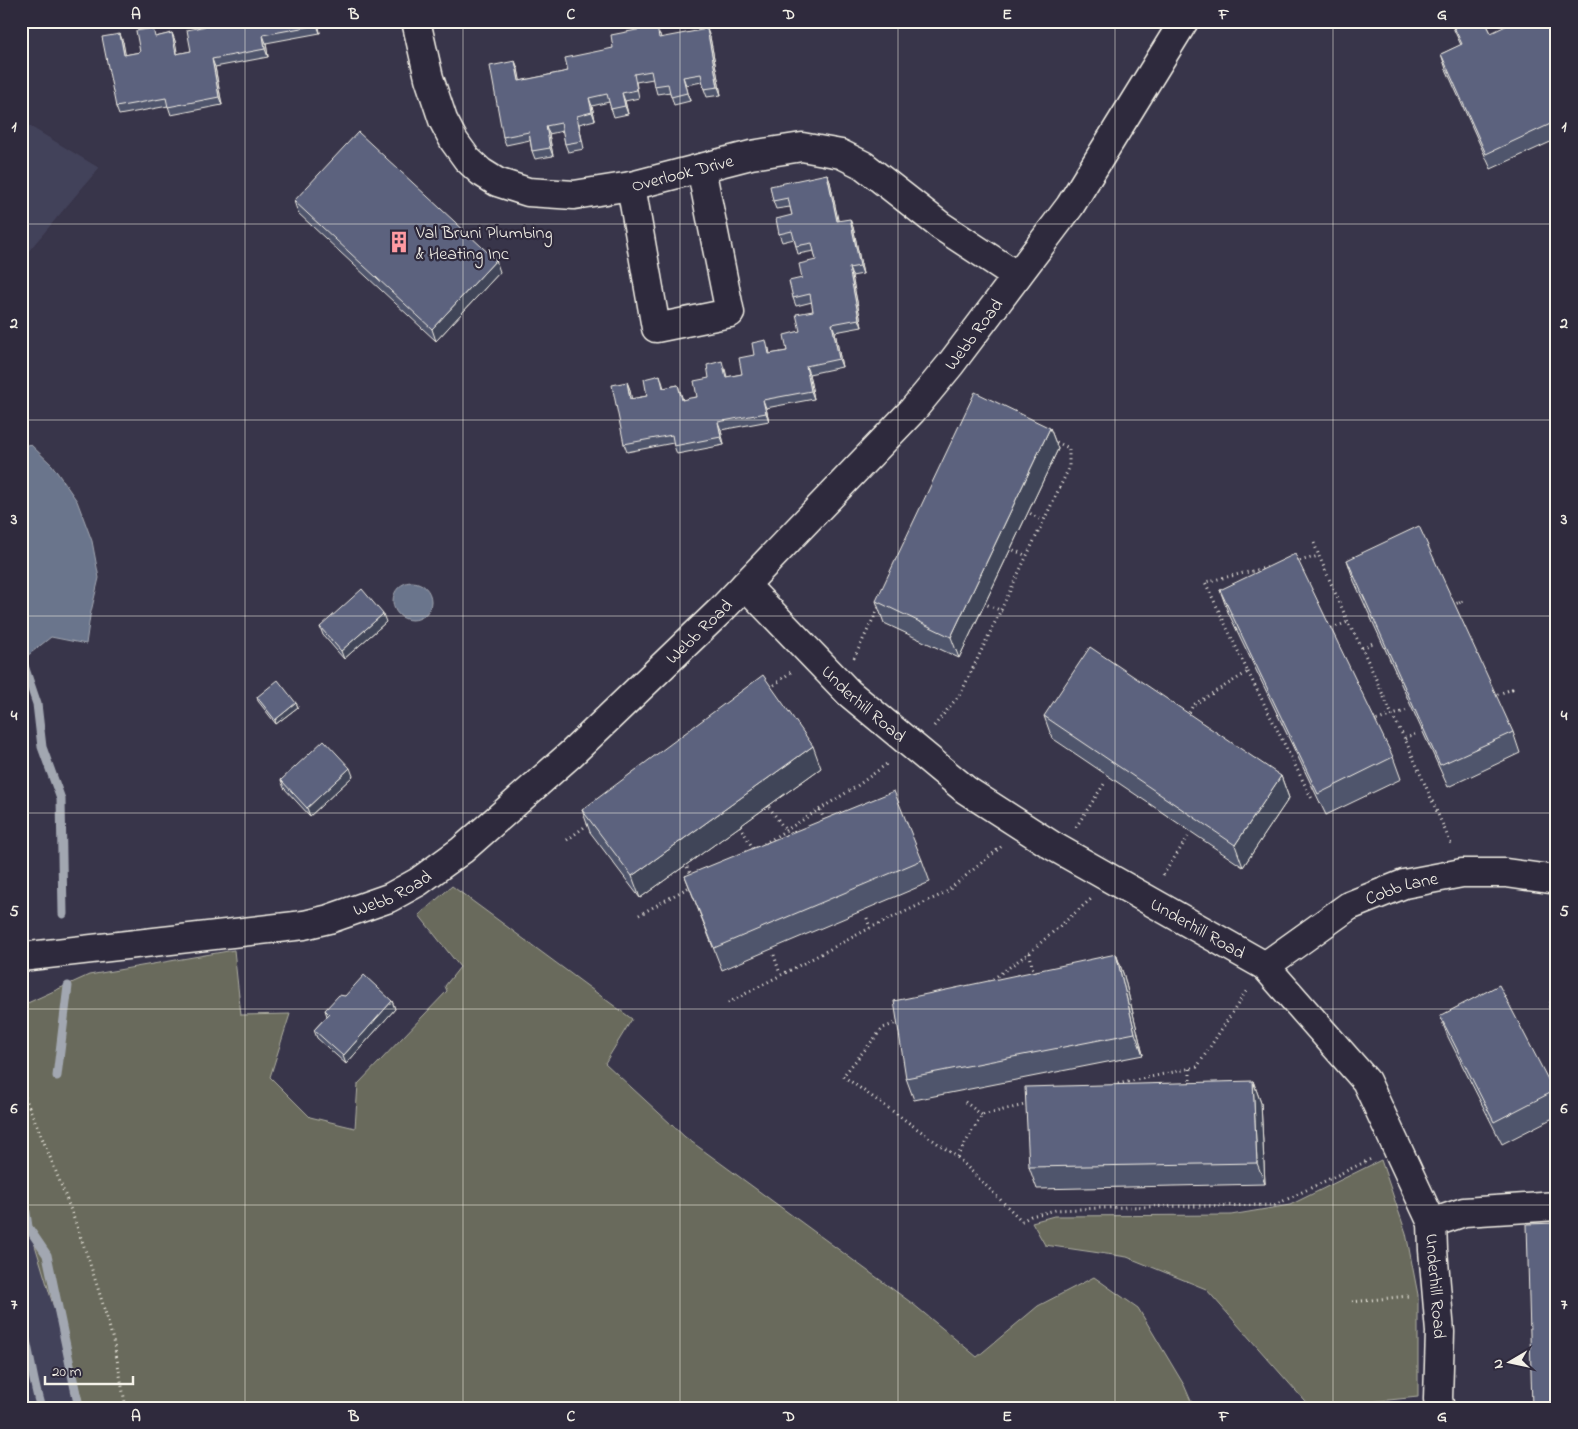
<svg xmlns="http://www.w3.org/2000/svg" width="1578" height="1429" viewBox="0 0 1578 1429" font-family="'Indie Flower',sans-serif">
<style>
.built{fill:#43425a}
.green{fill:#696a5b;stroke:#aeaea2}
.water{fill:#6b758c;stroke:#a2a7b1}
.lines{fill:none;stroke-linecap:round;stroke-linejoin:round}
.stream{stroke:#a2a7b1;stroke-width:9}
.minor-casing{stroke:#f4f1e8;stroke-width:31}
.path{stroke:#f4f1e8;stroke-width:3;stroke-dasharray:1 4;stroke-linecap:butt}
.minor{stroke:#2f2a3d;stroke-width:28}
.wall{fill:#4f546c;stroke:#f4f1e8}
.shaded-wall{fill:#404558;stroke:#f4f1e8}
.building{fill:#5c627e;stroke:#f4f1e8}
.grid{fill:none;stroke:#f4f1e8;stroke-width:1;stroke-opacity:0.55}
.labels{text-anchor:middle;stroke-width:4.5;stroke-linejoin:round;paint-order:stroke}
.street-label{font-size:18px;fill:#f4f1e8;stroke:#2f2a3d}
.poi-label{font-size:18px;fill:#f4f1e8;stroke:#2f2a3d;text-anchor:start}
.neatline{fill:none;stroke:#f4f1e8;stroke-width:2}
.grid-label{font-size:16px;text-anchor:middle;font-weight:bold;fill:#f4f1e8}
</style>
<rect width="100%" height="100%" fill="#38354a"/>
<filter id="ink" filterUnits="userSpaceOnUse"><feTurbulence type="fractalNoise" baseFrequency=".02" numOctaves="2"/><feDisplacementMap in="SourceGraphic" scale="10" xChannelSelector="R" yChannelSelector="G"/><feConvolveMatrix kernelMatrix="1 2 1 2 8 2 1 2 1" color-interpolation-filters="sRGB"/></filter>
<g filter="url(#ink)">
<g class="built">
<path d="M21 121 99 168 21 260Z"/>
<path d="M21 1110 114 1408H21Z"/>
</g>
<g class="green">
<path d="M452 886 632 1019 605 1063 685 1137 913 1304 977 1357 1038 1306 1094 1277 1138 1308 1184 1385 1194 1408H65L82 1400 31 1232 23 1226 27 1216 21 1199V1006L89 975 234 950 241 1015 290 1014 270 1077 310 1117 355 1128 358 1084 447 991 445 986 460 967 419 915Z"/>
<path d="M1381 1160 1406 1233 1418 1295V1397L1311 1408 1206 1289 1127 1257 1045 1245 1032 1222 1054 1216 1231 1215 1290 1205Z"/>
</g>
<g class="water">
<path d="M30 444 52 465 77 501 92 541 99 578 90 616 86 644 51 637 22 660 21 447Z"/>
<circle cx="412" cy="601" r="19"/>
</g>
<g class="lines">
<g class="stream">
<path d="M22 660 37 704 42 747 61 799 63 914"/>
<path d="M57 1076 68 986"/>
<path d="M21 1178 28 1227 47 1255 79 1408"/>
<path d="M21 1321C30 1350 32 1380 41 1408"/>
</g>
<g class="minor-casing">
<g id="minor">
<path id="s1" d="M416 21 429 78 443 120 454 141 467 159 481 172 497 182 528 192 574 195 631 186 751 155 802 147 841 154 863 165 941 226 1017 276"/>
<path d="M631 186 656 328 730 313 701 168"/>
<path id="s2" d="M745 585 849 693 966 790 1053 846 1265 966 1366 1081 1432 1223 1433 1250 1440 1332 1438 1399 1440 1408"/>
<path id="s3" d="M21 957 304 925 329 919 389 898 418 882 462 850 571 754 722 609 912 411 950 365 1070 206 1184 21"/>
<path id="s4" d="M1265 966 1349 906 1404 884 1462 873H1506L1557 880"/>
<path d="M1432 1223 1464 1212 1557 1206"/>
</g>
</g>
<g class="path">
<path d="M1026 511 1043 521"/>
<path d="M1314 543 1319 556"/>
<path d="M1009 548 1027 556"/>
<path d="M1295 562 1319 556 1348 622 1362 648 1392 715 1405 739 1452 846"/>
<path d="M1553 565 1557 566"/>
<path d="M983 603 1002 611"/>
<path d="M1452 605 1463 601 1459 603"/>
<path d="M1327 630 1348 622"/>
<path d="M1362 648 1373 643"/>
<path d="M854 658 880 605"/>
<path d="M1248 672 1313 801"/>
<path d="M770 688 791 672"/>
<path d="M1493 696 1512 689 1507 691"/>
<path d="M1187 717 1193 705 1248 672 1205 582 1270 567"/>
<path d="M1372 722 1408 710"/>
<path d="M934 726 961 693 1069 468V448L1052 440"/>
<path d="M1405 739 1415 734"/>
<path d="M769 807 786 831"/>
<path d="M820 810 825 822"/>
<path d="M740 826 754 850"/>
<path d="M1076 827 1106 781"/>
<path d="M567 840 591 822"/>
<path d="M764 844 857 786 888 763"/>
<path d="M687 867 692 876"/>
<path d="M1163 875 1188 837"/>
<path d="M639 915 691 886"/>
<path d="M867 918 870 928"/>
<path d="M1030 953 1032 967 1035 973"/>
<path d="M774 955 780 974"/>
<path d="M989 982 1030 952 1091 899"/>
<path d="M728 1003 870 928 945 893 1002 846"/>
<path d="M899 1022 883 1028 843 1076 957 1157 1022 1221 1031 1216 1056 1210 1125 1207 1275 1205 1371 1159"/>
<path d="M1113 1085 1197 1067 1247 990"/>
<path d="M1190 1085V1068"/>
<path d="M21 1088C55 1167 87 1246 110 1329 117 1355 121 1382 126 1408"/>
<path d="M965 1102 982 1115"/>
<path d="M957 1157 982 1115 1029 1104"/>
<path d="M1352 1302 1408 1296"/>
</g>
<use href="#minor" class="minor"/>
</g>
<g class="wall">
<path d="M211 21H318L320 33 266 43 268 57 215 67 222 105 171 115 168 106 119 115 116 107 123 42 125 55 140 52 156 37 172 33 175 41 177 54 191 51 211 25Z"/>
<path d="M1450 21H1485L1491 33 1545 28 1557 23V139L1491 169 1446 69 1441 54 1461 45Z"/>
<path d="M660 34 661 38 710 37 721 95 707 97 704 89 702 82 686 85 690 101 674 105 670 92 657 94 653 79 636 82 639 98 625 101 628 114 614 117 609 102 592 106 595 120 579 124 584 149 568 152 565 144 563 131 549 134 553 156 535 159 532 151 530 140 506 145 503 137 515 61 518 69 520 81 568 71 613 48Z"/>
<path d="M827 174 830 182 838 221 853 227 863 274 852 276 862 327 835 332 842 367 809 374 814 399 766 408 769 421 721 430 724 445 677 454 673 443 627 452 624 444 627 382 630 390 631 399 647 396 660 375 664 388 678 385 683 400 697 397 709 378 725 369 727 377 742 374 754 355 769 348 770 354 787 351 813 311 812 302 796 306 793 298 802 278 816 260 814 251 798 254 794 239 782 242 779 234 792 215 790 207 776 209 773 201Z"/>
<path d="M294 201 500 272 436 341 298 213Z"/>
<path d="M1050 428 1058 449 959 658 884 623 876 601Z"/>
<path d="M1347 560 1513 732 1520 753 1448 787 1354 581Z"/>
<path d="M1220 590 1393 757 1401 779 1326 815 1228 612Z"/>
<path d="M386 622 344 659 323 635 320 627Z"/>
<path d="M257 697 296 703 298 707 276 724 258 701Z"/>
<path d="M1044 716 1281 776 1289 798 1243 867 1052 738Z"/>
<path d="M821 768 640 898 590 832 582 810Z"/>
<path d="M353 776 310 816 284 788 281 780Z"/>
<path d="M922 860 930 882 722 970 685 876Z"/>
<path d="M1116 954 1124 976 1143 1055 914 1100 906 1078Z"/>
<path d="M1557 976V1027L1549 1007Z"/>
<path d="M345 996 392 1001 395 1009 346 1064 317 1038 314 1030 327 1016 325 1010Z"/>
<path d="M1440 1016 1554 1091 1557 1099V1116L1502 1144 1448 1037Z"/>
<path d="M1253 1081 1261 1103 1265 1184 1037 1189 1029 1167Z"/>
</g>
<g class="shaded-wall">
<path d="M316 21H318L320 33 317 25Z"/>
<path d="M707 29 710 37 721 95 718 87Z"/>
<path d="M172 33 175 41 179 62 176 54Z"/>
<path d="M120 34 123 42 127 63 124 55Z"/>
<path d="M263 35 266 43 268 57 265 49Z"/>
<path d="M212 59 215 67 222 105 219 97Z"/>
<path d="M515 61 518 69 522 89 519 81Z"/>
<path d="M683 77 686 85 690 101 687 93Z"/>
<path d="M622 93 625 101 628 114 625 106Z"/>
<path d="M589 98 592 106 595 120 592 112Z"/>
<path d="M546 126 549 134 553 156 550 148Z"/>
<path d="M827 174 830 182 840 229 837 221Z"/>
<path d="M850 219 853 227 863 274 860 266Z"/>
<path d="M496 260 500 272 436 341 432 329Z"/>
<path d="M849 268 852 276 862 327 859 319Z"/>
<path d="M832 324 835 332 842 367 839 359Z"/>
<path d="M806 366 809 374 814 399 811 391Z"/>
<path d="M627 382 630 390 633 407 630 399Z"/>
<path d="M763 400 766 408 769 421 766 413Z"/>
<path d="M718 422 721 430 724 445 721 437Z"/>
<path d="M1050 428 1058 449 959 658 951 637Z"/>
<path d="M383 614 386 622 344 659 341 651Z"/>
<path d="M296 703 298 707 276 724 275 720Z"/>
<path d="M813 746 821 768 640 898 632 876Z"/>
<path d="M350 768 353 776 310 816 307 808Z"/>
<path d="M1281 776 1289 798 1243 867 1235 845Z"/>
<path d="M1116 954 1124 976 1143 1055 1135 1033Z"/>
<path d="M392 1001 395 1009 346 1064 343 1056Z"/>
<path d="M1253 1081 1261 1103 1265 1184 1257 1163Z"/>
</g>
<g class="building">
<path d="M211 21H316L317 25 263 35 265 49 212 59 219 97 168 107 166 98 116 107 102 37 120 34 124 55 140 52 136 31 153 28 155 37 172 33 176 54 191 51 187 30 211 25Z"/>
<path d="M1451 21H1485L1491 33 1516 21H1541L1545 28 1557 23V121L1486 154 1441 54 1462 44Z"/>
<path d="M657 26 659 38 707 29 718 87 704 89 701 74 683 77 687 93 671 97 668 84 654 86 651 71 634 74 637 90 622 93 625 106 611 109 607 94 589 98 592 112 577 116 582 141 565 144 561 123 546 126 550 148 532 151 529 132 503 137 490 66 515 61 519 81 568 71 565 58 613 48 611 35Z"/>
<path d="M358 132 496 260 432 329 294 201Z"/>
<path d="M827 174 837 221 850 219 860 266 849 268 859 319 832 324 839 359 806 366 811 391 763 400 766 413 718 422 721 437 674 446 672 435 624 444 612 385 627 382 630 399 647 396 644 379 660 375 663 388 678 385 682 400 690 398 697 397 694 381 709 378 707 365 722 361 726 377 742 374 739 358 754 355 752 343 766 340 769 354 787 351 784 335 800 331 796 314 813 311 810 294 793 298 789 281 802 278 799 264 816 260 812 243 796 246 792 231 779 234 776 219 792 215 788 198 773 201 770 186Z"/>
<path d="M975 392 1050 428 951 637 876 601Z"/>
<path d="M1419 526 1513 732 1440 765 1347 560Z"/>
<path d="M1295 554 1393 757 1318 794 1220 590Z"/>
<path d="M362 589 383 614 341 651 320 627Z"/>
<path d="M1090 647 1281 776 1235 845 1044 716Z"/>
<path d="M763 675 813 746 632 876 582 810Z"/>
<path d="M278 680 296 703 275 720 257 697Z"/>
<path d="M324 740 350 768 307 808 281 780Z"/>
<path d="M894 791 922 860 714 948 685 876Z"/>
<path d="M1116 954 1135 1033 906 1078 894 1001Z"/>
<path d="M364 975 392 1001 343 1056 314 1030 329 1014 325 1010 339 995 345 996Z"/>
<path d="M1557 976V1009L1549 1007Z"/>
<path d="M1499 985 1554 1091 1494 1122 1440 1016Z"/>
<path d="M1253 1081 1257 1163 1029 1167 1025 1087Z"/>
<path d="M1557 1223V1408H1532L1527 1224Z"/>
</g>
</g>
<path class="grid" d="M245 21V1408M463 21V1408M680 21V1408M898 21V1408M1115 21V1408M1333 21V1408M21 224H1557M21 420H1557M21 616H1557M21 813H1557M21 1009H1557M21 1205H1557"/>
<defs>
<g id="building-bare" transform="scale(1.725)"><path d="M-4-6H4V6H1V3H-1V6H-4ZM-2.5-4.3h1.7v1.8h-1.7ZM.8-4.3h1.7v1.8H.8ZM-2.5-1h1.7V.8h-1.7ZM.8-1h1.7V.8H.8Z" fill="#ff9aa2" stroke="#2f2a3d" stroke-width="2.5" paint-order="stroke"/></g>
</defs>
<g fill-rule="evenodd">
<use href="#building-bare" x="399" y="242"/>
</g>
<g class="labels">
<g class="street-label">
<text dy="6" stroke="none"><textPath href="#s1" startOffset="376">Overlook Drive</textPath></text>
<text dy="6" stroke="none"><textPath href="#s3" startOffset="1189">Webb Road</textPath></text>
<text dy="6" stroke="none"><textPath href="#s3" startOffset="784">Webb Road</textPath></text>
<text dy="6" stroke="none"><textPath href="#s2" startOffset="168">Underhill Road</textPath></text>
<text dy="6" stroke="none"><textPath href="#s4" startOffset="159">Cobb Lane</textPath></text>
<text dy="6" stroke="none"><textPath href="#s3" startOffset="379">Webb Road</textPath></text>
<text dy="6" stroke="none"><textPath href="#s2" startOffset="572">Underhill Road</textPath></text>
<text dy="6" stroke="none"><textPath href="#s2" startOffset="1022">Underhill Road</textPath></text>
</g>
<g class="poi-label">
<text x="416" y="238">Val Bruni Plumbing<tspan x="416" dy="21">&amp; Heating Inc</tspan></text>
</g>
</g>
<rect width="1578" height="1429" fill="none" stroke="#2f2a3d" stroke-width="55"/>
<g transform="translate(1510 1362) rotate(261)" stroke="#2f2a3d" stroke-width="4" paint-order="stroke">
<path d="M0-4L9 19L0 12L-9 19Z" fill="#f4f1e8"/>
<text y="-8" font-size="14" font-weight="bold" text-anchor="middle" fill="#f4f1e8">N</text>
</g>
<path d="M45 1376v8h88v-8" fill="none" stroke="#f4f1e8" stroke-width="2.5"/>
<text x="52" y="1376" font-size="15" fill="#f4f1e8" stroke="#2f2a3d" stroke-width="4" paint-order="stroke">20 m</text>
<rect x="28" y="28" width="1522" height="1374" class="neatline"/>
<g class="grid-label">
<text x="136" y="19">A</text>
<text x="354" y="19">B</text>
<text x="571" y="19">C</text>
<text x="789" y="19">D</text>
<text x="1007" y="19">E</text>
<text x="1224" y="19">F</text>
<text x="1442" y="19">G</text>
<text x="14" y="131">1</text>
<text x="1564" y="131">1</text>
<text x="14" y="328">2</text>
<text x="1564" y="328">2</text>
<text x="14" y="524">3</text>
<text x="1564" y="524">3</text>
<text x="14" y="720">4</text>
<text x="1564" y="720">4</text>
<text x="14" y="916">5</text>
<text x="1564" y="916">5</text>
<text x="14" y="1113">6</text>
<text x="1564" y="1113">6</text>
<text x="14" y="1309">7</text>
<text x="1564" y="1309">7</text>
<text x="136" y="1421">A</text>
<text x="354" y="1421">B</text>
<text x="571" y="1421">C</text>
<text x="789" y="1421">D</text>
<text x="1007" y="1421">E</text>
<text x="1224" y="1421">F</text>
<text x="1442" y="1421">G</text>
</g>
</svg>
